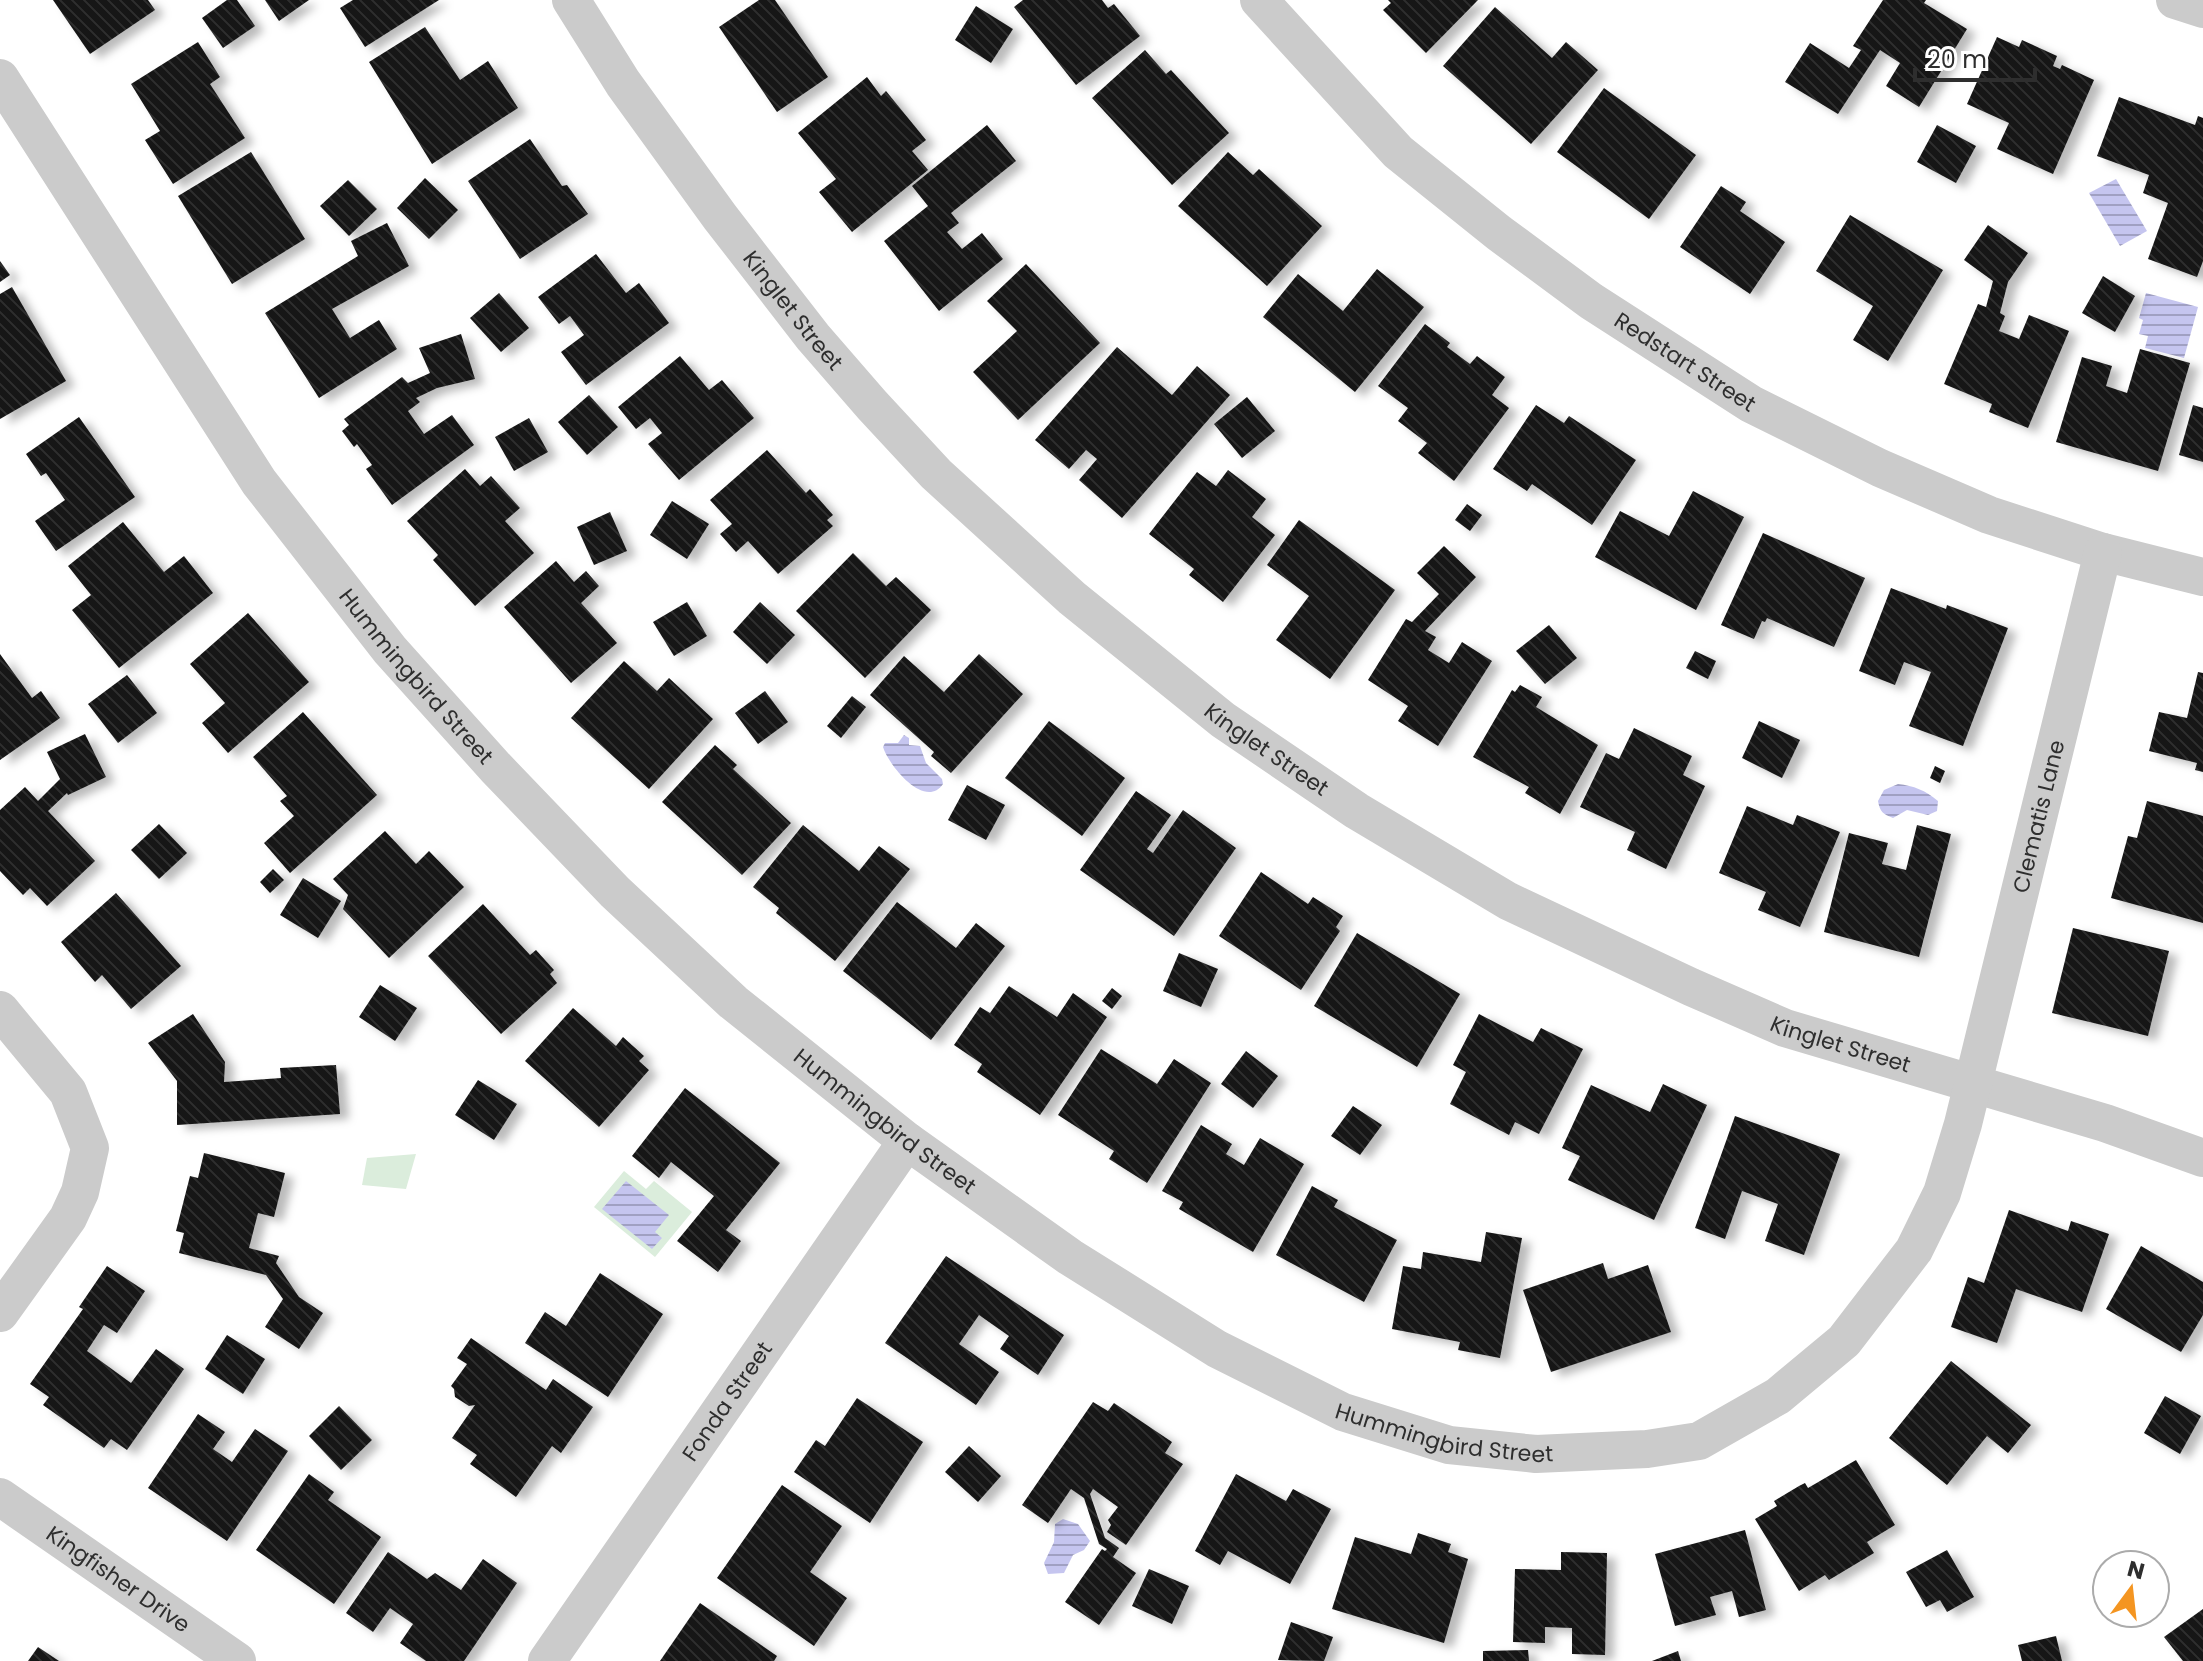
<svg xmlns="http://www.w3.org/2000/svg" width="2203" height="1661" viewBox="0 0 2203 1661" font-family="Poppins,sans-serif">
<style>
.park{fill:#dbeddc}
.water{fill:url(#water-rules)}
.building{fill:url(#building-back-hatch);filter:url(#shadow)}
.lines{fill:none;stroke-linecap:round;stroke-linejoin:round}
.minor{stroke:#cbcbcb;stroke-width:38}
.labels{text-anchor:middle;stroke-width:8;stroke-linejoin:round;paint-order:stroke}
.street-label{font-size:22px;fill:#2e2e2e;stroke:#fff}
</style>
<defs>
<pattern id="water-rules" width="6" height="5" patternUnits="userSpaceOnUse" patternTransform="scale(2)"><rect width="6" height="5" fill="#c5c5ef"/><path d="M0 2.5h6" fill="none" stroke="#a0a0c2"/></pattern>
<pattern id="building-back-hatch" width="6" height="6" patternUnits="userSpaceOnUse" patternTransform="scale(2)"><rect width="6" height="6" fill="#151515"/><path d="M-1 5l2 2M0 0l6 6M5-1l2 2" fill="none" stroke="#2f2f2f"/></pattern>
<filter id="shadow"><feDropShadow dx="9" dy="5" stdDeviation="4" flood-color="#0004"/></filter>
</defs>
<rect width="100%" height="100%" fill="#fff"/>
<g class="park">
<path d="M416 1154 406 1189 362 1185 367 1158Z"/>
<path d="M624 1171 646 1189 654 1181 692 1212 655 1257 594 1207Z"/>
</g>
<g class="water">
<path d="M2116 179 2147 231 2120 246 2089 193Z"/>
<path d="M2146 293 2198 307 2184 358 2145 348 2148 336 2139 334 2143 320 2139 318Z"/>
<path d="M904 735 909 738V745L920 746 926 763 942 779 943 784C925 810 889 766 883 747L885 743H898Z"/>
<path d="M1898 784C1914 786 1925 790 1938 801L1937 811 1928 815 1907 810 1893 818C1883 814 1880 812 1878 801L1884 790Z"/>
<path d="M626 1181 669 1215 655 1232 662 1238 652 1249 602 1209Z"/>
<path d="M1063 1519 1078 1524 1090 1541 1084 1550 1073 1555 1064 1573 1048 1574 1044 1563 1054 1542 1055 1524Z"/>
</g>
<g class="building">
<path d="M53 0H148L155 10 90 54Z"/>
<path d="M227 0H237L255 26 223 48 202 18Z"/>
<path d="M265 0H309L279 21Z"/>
<path d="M353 0H439L365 47 340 8Z"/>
<path d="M759 0H775L828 77 777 112 719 27Z"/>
<path d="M1023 0H1102L1108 8 1114 4 1140 36 1076 85 1014 7Z"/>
<path d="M1388 0H1478L1426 53 1383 10 1391 3Z"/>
<path d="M1883 0H1926L1924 3 1967 29 1919 107 1886 86 1900 63 1880 50 1838 114 1785 82 1810 43 1849 68 1861 50 1853 46Z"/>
<path d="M976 6 1013 29 991 63 955 40Z"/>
<path d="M1495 7 1552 58 1566 42 1598 70 1531 144 1443 66Z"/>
<path d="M425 27 460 80 488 61 518 108 432 164 369 62Z"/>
<path d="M1997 37 2019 47 2022 40 2057 56 2053 66 2060 69 2062 65 2094 80 2053 174 1997 149 2009 123 1967 104Z"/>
<path d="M198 42 220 77 210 84 245 138 173 184 145 140 160 131 131 84Z"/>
<path d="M1145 50 1166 74 1171 70 1229 133 1172 185 1092 98Z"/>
<path d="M867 77 881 96 886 91 926 140 912 151 928 170 852 232 819 192 836 179 798 133Z"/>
<path d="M1604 88 1696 155 1649 219 1557 152Z"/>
<path d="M2119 97 2195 125 2198 116 2203 118V261L2197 277 2148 259 2168 203 2143 193 2149 175 2097 156Z"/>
<path d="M987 125 1016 161 951 213 959 223 947 232 962 249 982 233 1003 259 939 311 884 241 928 206 912 186Z"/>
<path d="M1937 125 1976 146 1956 183 1917 162Z"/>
<path d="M530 139 562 186 567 185 588 214 520 259 468 181Z"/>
<path d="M251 152 305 239 232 284 178 196Z"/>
<path d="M1228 152 1253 175 1259 169 1322 226 1267 286 1178 206Z"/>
<path d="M425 178 458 210 429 239 397 208Z"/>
<path d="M348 180 377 209 349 236 320 206Z"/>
<path d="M1721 186 1746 202 1740 211 1785 242 1750 294 1680 247Z"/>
<path d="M1850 215 1943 270 1888 361 1853 340 1873 306 1816 271Z"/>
<path d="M387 223 409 266 332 309 350 338 379 320 397 349 319 398 265 313 358 256 351 241Z"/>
<path d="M1988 225 2028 253 2008 282 2000 313 2005 316 1999 331 2019 339 2029 315 2069 331 2028 428 1989 412 1992 404 1944 384 1978 304 1986 307 1993 281 1964 260Z"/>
<path d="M596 254 626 293 639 283 669 323 586 385 561 352 584 335 570 316 559 324 538 297Z"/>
<path d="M0 261 10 275 0 282Z"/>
<path d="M1026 264 1100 343 1018 420 973 372 1017 331 987 301Z"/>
<path d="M1377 269 1424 307 1355 392 1263 317 1298 274 1343 311Z"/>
<path d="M2103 276 2135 296 2115 332 2082 313Z"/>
<path d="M12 287 66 381 0 419V294Z"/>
<path d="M499 293 529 328 501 352 470 318Z"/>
<path d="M1425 324 1450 343 1447 347 1470 364 1477 356 1505 377 1492 395 1509 408 1454 481 1418 453 1427 443 1398 421 1408 408 1378 386Z"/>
<path d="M461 334 475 379 437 388 416 398 420 402 408 411 424 434 452 415 474 445 392 505 366 469 372 465 357 444 354 447 342 431 349 425 344 419 402 377 408 383 430 373 419 348Z"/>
<path d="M1117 347 1172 395 1197 366 1230 395 1122 518 1079 480 1097 459 1086 450 1069 469 1035 440Z"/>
<path d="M2140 349 2190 363 2158 471 2056 442 2082 357 2112 366 2106 386 2127 393Z"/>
<path d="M680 356 709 390 722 380 754 418 679 480 648 444 662 433 650 418 636 429 618 407Z"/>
<path d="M589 395 618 427 587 455 558 422Z"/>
<path d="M1247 397 1275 431 1242 458 1214 424Z"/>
<path d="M1536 405 1564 423 1569 416 1636 460 1592 525 1532 484 1527 491 1493 469Z"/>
<path d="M2193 405 2203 408V462L2179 455Z"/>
<path d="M79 417 135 497 56 551 35 521 65 500 46 473 41 476 26 454Z"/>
<path d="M529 418 548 452 514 471 495 437Z"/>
<path d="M767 450 806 493 810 489 833 515 827 520 833 526 778 574 748 541 736 552 720 534 732 524 710 500Z"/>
<path d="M465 469 480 486 491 476 520 508 505 521 534 553 475 606 433 560 438 555 407 521Z"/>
<path d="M1228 470 1266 499 1252 517 1275 535 1223 602 1189 575 1194 569 1149 534 1197 472 1216 486Z"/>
<path d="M1693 491 1744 517 1696 610 1595 557 1620 511 1669 536Z"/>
<path d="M672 501 709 524 687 559 650 535Z"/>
<path d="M1467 504 1482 515 1470 531 1455 520Z"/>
<path d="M610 512 627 551 594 565 577 527Z"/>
<path d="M1299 520 1395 590 1330 679 1276 640 1309 596 1267 565Z"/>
<path d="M123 522 164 572 184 556 213 593 119 668 72 610 91 595 68 566Z"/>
<path d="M1763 533 1865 578 1834 647 1767 618 1765 622 1762 621 1754 639 1721 625Z"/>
<path d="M1444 546 1476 577 1425 631 1436 637 1428 650 1449 663 1462 642 1492 661 1438 746 1398 721 1408 706 1368 680 1406 619 1412 622 1439 594 1417 573Z"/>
<path d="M853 553 886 586 896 577 931 610 865 678 796 611Z"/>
<path d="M556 561 574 582 586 571 599 586 581 603 617 643 571 683 504 607Z"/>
<path d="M1891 588 1946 609 1947 605 2008 628 1963 746 1909 726 1931 672 1904 662 1895 685 1859 671Z"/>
<path d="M687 602 707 636 674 656 653 622Z"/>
<path d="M760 602 795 635 767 664 733 632Z"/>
<path d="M248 613 309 682 228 753 202 723 225 703 190 664Z"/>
<path d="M1549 625 1577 658 1545 684 1516 651Z"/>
<path d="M1695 651 1716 661 1708 679 1686 668Z"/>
<path d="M0 654 32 698 41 691 60 718 0 760Z"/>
<path d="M979 654 1023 694 951 773 931 756 934 752 870 695 904 656 944 692Z"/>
<path d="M624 661 657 691 669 678 713 719 649 789 571 718Z"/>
<path d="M2198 672 2203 673V772L2195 770 2197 763 2149 751 2159 712 2187 718Z"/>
<path d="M127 675 157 713 118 743 88 704Z"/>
<path d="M1520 685 1542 697 1536 707 1598 745 1560 814 1525 793 1529 787 1473 757 1512 690 1515 692Z"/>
<path d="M765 691 788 722 758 744 735 713Z"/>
<path d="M852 696 866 707 841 738 827 726Z"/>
<path d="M303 712 377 795 290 873 264 843 294 816 280 801 287 796 253 757Z"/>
<path d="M1049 721 1125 778 1082 836 1005 778Z"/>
<path d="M1759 721 1800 740 1782 778 1742 758Z"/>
<path d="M1634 728 1692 756 1683 775 1705 786 1666 869 1627 850 1635 832 1580 807 1606 753 1619 759Z"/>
<path d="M85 734 106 777 68 795 67 793 48 811 95 861 47 906 30 888 23 895 0 871V810L25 787 38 801 60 779 47 752Z"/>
<path d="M715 745 737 765 733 769 791 823 742 875 662 802Z"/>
<path d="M1935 766 1945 771 1940 783 1930 778Z"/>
<path d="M967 785 1005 805 986 840 948 820Z"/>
<path d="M1136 791 1171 815 1147 849 1153 853 1183 810 1236 848 1174 936 1080 870Z"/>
<path d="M2147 801 2203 816V923L2111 898 2128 836 2137 838Z"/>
<path d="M1747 806 1793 825 1797 815 1840 832 1800 927 1758 910 1766 892 1719 873Z"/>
<path d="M159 824 187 853 159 879 131 850Z"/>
<path d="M803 825 859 871 879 846 910 869 835 961 776 913 779 908 753 887Z"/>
<path d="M1917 825 1951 834 1919 957 1824 932 1849 833 1888 843 1882 864 1906 870Z"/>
<path d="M385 831 416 864 429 851 464 887 389 958 343 909 348 895 333 879Z"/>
<path d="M273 869 284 880 270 893 260 882Z"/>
<path d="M1261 872 1308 904 1313 897 1343 916 1336 927 1340 931 1301 990 1219 936Z"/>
<path d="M303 878 341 901 318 938 280 915Z"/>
<path d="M116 893 181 966 131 1009 102 975 95 982 61 942Z"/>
<path d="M897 902 956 948 976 923 1005 946 931 1040 843 971Z"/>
<path d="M483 904 530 955 536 950 554 970 550 974 557 983 501 1034 428 956Z"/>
<path d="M2073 928 2169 951 2148 1036 2052 1013Z"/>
<path d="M1357 933 1460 994 1417 1067 1314 1006Z"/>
<path d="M1179 953 1218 969 1201 1007 1163 991Z"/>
<path d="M380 985 417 1008 395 1041 359 1017Z"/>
<path d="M1009 986 1057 1017 1073 993 1107 1017 1040 1115 977 1072 982 1064 954 1045 980 1007 990 1013Z"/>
<path d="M1112 988 1122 996 1112 1009 1102 1001Z"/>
<path d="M573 1008 616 1046 623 1037 644 1056 639 1061 649 1070 599 1127 525 1061Z"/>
<path d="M193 1014 225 1062 224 1082 281 1078 280 1068 336 1065 340 1114 177 1125V1081L148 1043Z"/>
<path d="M1479 1014 1533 1042 1541 1028 1583 1049 1539 1134 1515 1122 1509 1135 1450 1104 1466 1072 1453 1065Z"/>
<path d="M1101 1049 1157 1084 1174 1059 1211 1083 1147 1183 1109 1159 1114 1151 1058 1115Z"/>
<path d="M1246 1051 1278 1076 1253 1108 1221 1084Z"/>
<path d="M478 1080 517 1104 494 1140 455 1115Z"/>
<path d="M1663 1084 1707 1105 1654 1220 1568 1180 1580 1156 1562 1148 1591 1085 1650 1112Z"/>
<path d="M685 1088 780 1163 726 1230 741 1241 718 1272 677 1241 714 1196 671 1162 659 1178 632 1156Z"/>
<path d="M1353 1106 1382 1125 1360 1155 1331 1136Z"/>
<path d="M1735 1116 1840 1154 1804 1255 1765 1241 1778 1204 1742 1191 1725 1239 1695 1228Z"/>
<path d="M1201 1125 1232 1144 1226 1154 1244 1165 1260 1138 1304 1164 1253 1252 1179 1209 1183 1202 1162 1191Z"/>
<path d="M204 1153 285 1173 274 1217 258 1213 249 1248 279 1256 276 1263 299 1297 323 1313 299 1349 265 1327 283 1299 266 1275 179 1253 184 1233 176 1231 190 1176 198 1178Z"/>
<path d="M1312 1186 1338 1200 1334 1207 1397 1240 1364 1302 1276 1255Z"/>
<path d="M2009 1210 2068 1231 2071 1221 2109 1234 2082 1312 2016 1289 1997 1343 1951 1327 1968 1277 1984 1283Z"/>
<path d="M1486 1232 1522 1238 1500 1358 1458 1350 1460 1342 1392 1329 1403 1266 1421 1269 1423 1252 1481 1262Z"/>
<path d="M2141 1246 2203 1282V1315L2181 1352 2106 1309Z"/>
<path d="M946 1256 1064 1335 1038 1375 1000 1349 1009 1336 979 1315 959 1344 999 1372 976 1405 885 1343Z"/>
<path d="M1603 1263 1608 1279 1648 1265 1671 1332 1551 1372 1523 1290Z"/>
<path d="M107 1266 145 1291 117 1333 104 1325 87 1351 131 1383 156 1349 184 1369 127 1450 111 1439 104 1448 43 1405 49 1397 30 1384 83 1309 79 1307Z"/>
<path d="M600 1273 663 1314 608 1397 525 1343 545 1312 566 1326Z"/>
<path d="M227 1335 265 1359 243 1394 205 1369Z"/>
<path d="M471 1338 546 1390 553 1379 593 1407 561 1453 552 1446 516 1497 470 1464 477 1455 452 1438 475 1405 469 1406 455 1397 454 1389 451 1386 467 1364 457 1358Z"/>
<path d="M1951 1361 2031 1425 2008 1453 1987 1436 1947 1485 1889 1438Z"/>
<path d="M2165 1396 2201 1416 2180 1454 2144 1433Z"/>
<path d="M857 1398 923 1442 870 1523 794 1472 816 1440 825 1446Z"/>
<path d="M1093 1402 1108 1411 1114 1403 1172 1442 1165 1453 1183 1464 1126 1545 1107 1532 1111 1525 1108 1520 1118 1507 1093 1489 1090 1494 1105 1538 1119 1548 1113 1557 1136 1573 1099 1625 1065 1602 1102 1549 1105 1551 1107 1549 1099 1544 1084 1498 1071 1489 1048 1523 1022 1505Z"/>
<path d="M339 1406 372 1440 341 1470 309 1436Z"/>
<path d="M198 1414 225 1432 213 1449 232 1462 255 1429 288 1451 227 1541 148 1488Z"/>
<path d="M969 1446 1001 1476 978 1502 945 1472Z"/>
<path d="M1856 1460 1895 1525 1867 1542 1874 1553 1829 1580 1825 1575 1799 1591 1755 1519 1777 1506 1774 1501 1799 1486 1805 1483 1808 1488Z"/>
<path d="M309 1474 334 1492 328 1500 381 1537 334 1604 256 1550Z"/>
<path d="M1236 1474 1286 1501 1293 1489 1331 1509 1290 1584 1228 1551 1220 1565 1195 1551Z"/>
<path d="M782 1485 842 1526 810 1572 847 1598 814 1646 717 1578Z"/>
<path d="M1745 1530 1766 1610 1739 1617 1732 1591 1710 1597 1716 1615 1675 1626 1655 1554Z"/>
<path d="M1418 1533 1451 1544 1448 1552 1468 1559 1444 1643 1332 1609 1355 1537 1411 1554Z"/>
<path d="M1947 1550 1974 1597 1947 1612 1940 1600 1926 1607 1906 1572Z"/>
<path d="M388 1552 427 1579 435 1573 461 1590 483 1559 517 1583 464 1661H426L400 1643 413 1624 390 1608 373 1632 346 1613Z"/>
<path d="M1561 1552 1607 1553 1605 1655 1572 1654V1628L1545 1627V1643L1513 1642 1515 1569 1561 1570Z"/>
<path d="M1149 1569 1189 1586 1172 1624 1132 1606Z"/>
<path d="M700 1603 777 1656 774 1661H660Z"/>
<path d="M2203 1609V1661H2183L2164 1637Z"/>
<path d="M1291 1622 1333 1637 1324 1661 1278 1660Z"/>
<path d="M2056 1636 2062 1661H2022L2018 1645Z"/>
<path d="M38 1647 59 1661H28Z"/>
<path d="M1528 1650 1529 1661H1483V1651Z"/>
<path d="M1678 1651 1681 1661H1652Z"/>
</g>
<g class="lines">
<g class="minor">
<path id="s1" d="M571 0 623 83 720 217 813 337 872 405 936 474 1072 598 1223 720 1357 811 1508 901 1691 987 1785 1028 2105 1123 2203 1158"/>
<path id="s2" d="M1259 0 1398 152 1499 233 1591 301 1751 404 1880 468 1989 515 2103 552 2203 577"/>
<path d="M2175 0 2203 9"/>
<path id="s3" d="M0 78 259 482 390 650 496 768 615 892 733 1002 907 1141 1070 1257 1217 1349 1343 1412 1449 1445 1536 1454 1647 1449 1699 1441 1778 1396 1844 1341 1914 1250 1942 1193 1963 1124 2103 552"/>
<path d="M0 1010 68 1092 90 1148 80 1192 68 1218 0 1313"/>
<path id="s4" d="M0 1497 237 1661"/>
<path id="s5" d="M547 1661 907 1141"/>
</g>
</g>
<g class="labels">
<g class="street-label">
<text dy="8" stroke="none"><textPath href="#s1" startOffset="382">Kinglet Street</textPath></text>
<text dy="8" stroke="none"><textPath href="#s2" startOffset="562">Redstart Street</textPath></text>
<text dy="8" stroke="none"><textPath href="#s3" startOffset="730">Hummingbird Street</textPath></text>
<text dy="8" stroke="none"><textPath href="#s1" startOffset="1030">Kinglet Street</textPath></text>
<text dy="8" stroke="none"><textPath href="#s3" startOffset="3028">Clematis Lane</textPath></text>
<text dy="8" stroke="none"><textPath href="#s1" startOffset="1678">Kinglet Street</textPath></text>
<text dy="8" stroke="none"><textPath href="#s3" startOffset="1378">Hummingbird Street</textPath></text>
<text dy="8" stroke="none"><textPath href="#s5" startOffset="316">Fonda Street</textPath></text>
<text dy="8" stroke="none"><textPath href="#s3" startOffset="2026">Hummingbird Street</textPath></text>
<text dy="8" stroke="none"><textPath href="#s4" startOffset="144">Kingfisher Drive</textPath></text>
</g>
</g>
<g transform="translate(2131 1589) rotate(15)"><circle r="38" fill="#ffffff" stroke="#ababab" stroke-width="2"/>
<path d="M0-6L14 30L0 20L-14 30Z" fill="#f49521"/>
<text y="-12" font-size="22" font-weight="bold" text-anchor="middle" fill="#2e2e2e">N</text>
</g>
<path d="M1915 68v12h120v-12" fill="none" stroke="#2e2e2e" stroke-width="4"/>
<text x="1927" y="68" font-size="24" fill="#2e2e2e" stroke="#ffffff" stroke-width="6" paint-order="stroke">20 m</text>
</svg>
